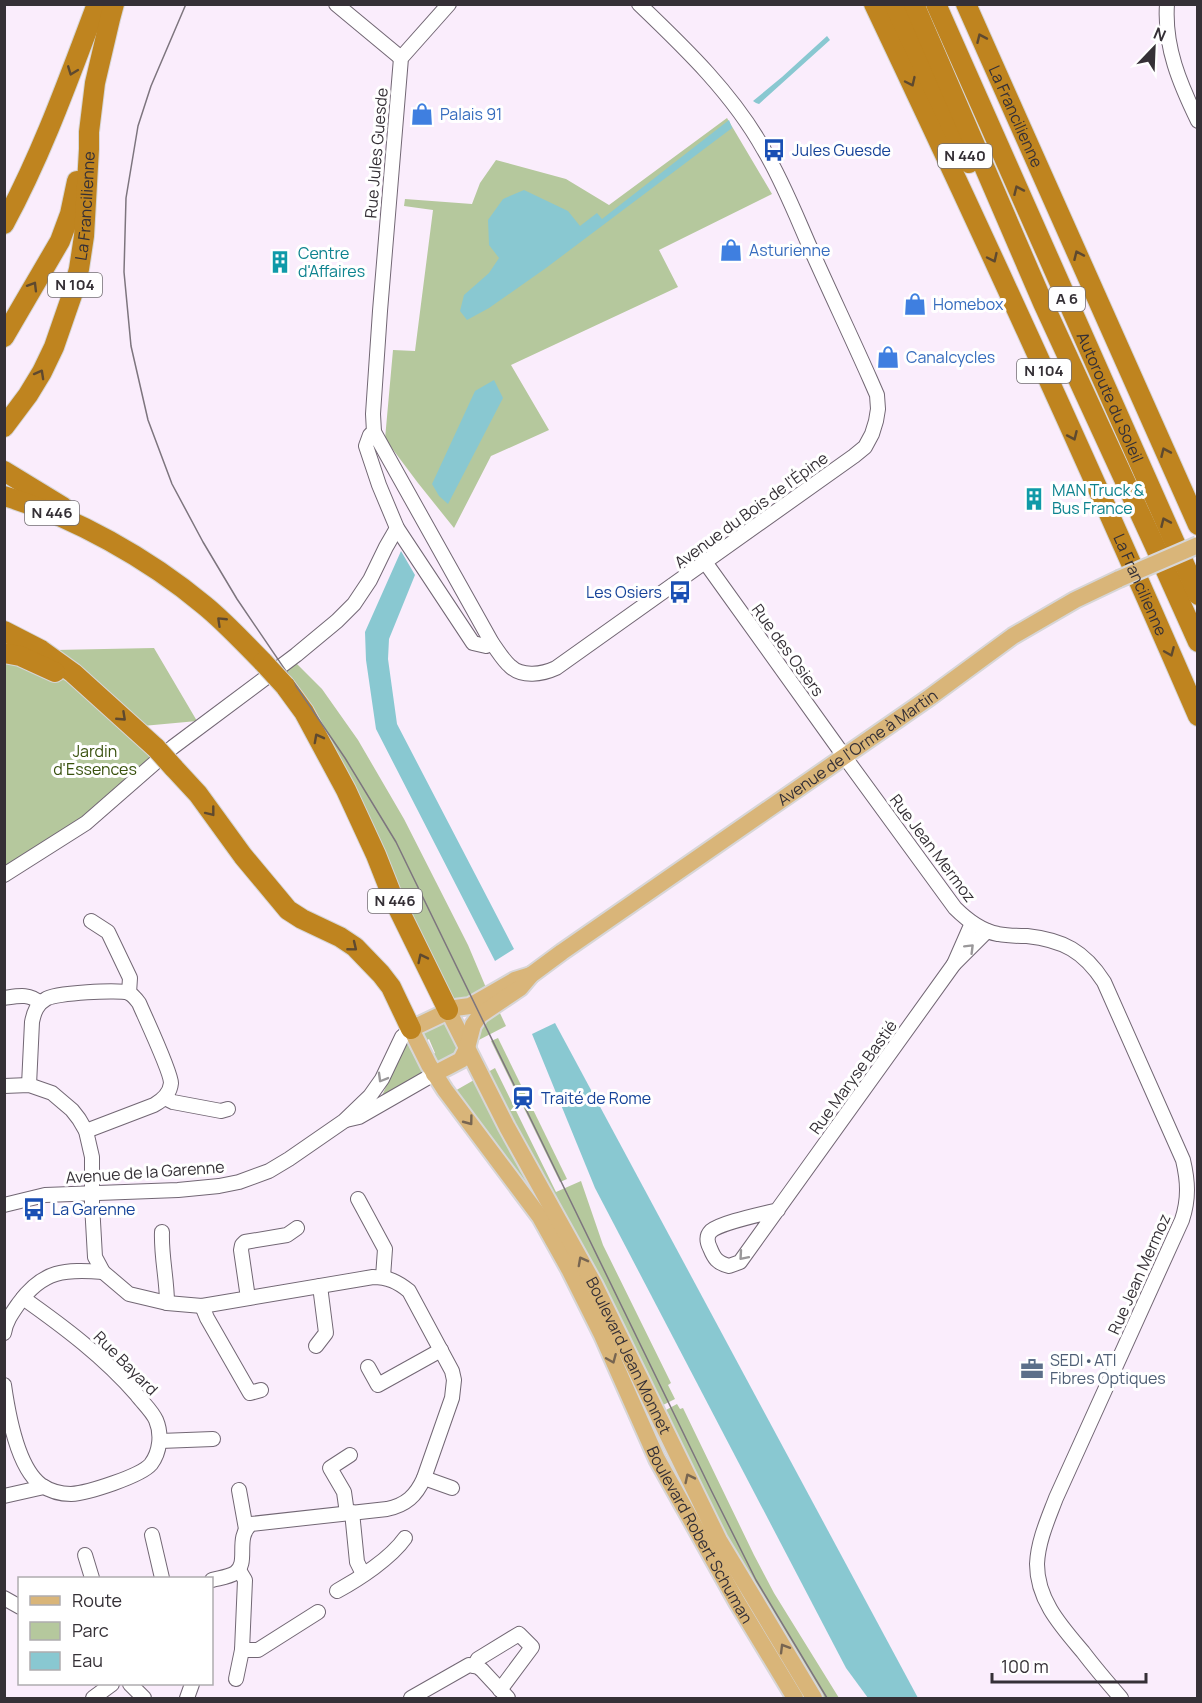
<svg xmlns="http://www.w3.org/2000/svg" width="1202" height="1703" viewBox="0 0 1202 1703" font-family="Manrope,sans-serif">
<style>
.green{fill:#b5c89d}
.water{fill:#89c8d1}
.lines{fill:none;stroke-linecap:round;stroke-linejoin:round}
.minor-casing{stroke:#726774;stroke-width:16}
.major-casing{stroke:#d7d6d7;stroke-width:20}
.highway-casing{stroke:#d7d6d7;stroke-width:22}
.minor{stroke:#fff;stroke-width:14}
.major{stroke:#d9b579;stroke-width:16}
.highway{stroke:#bf841f;stroke-width:20}
.tram{stroke:#7d757e;stroke-width:1.5}
.major-bridge-casing{stroke:#d7d6d7;stroke-width:20;stroke-linecap:butt}
.highway-bridge-casing{stroke:#d7d6d7;stroke-width:22;stroke-linecap:butt}
.major-bridge{stroke:#d9b579;stroke-width:16}
.highway-bridge{stroke:#bf841f;stroke-width:20}
.oneway{stroke:#5e492f}
.oneway2{stroke:#9a989a}
.oneway3{stroke:#776551}
.labels{text-anchor:middle;stroke-width:6;stroke-linejoin:round;paint-order:stroke}
.shield{fill:#fff;stroke:#726e72;stroke-width:1.5}
.shield-label{font-size:15px;font-weight:bold;fill:#353036}
.shop-label{font-size:16px;fill:#366cbe;stroke:#fff;text-anchor:start}
.street-label{font-size:16px;fill:#353036;stroke:#fff}
.transit-label{font-size:16px;fill:#164399;stroke:#fff;text-anchor:start}
.culture-label{font-size:16px;fill:#0d838f;stroke:#fff;text-anchor:start}
.park-label{font-size:16px;fill:#38510d;stroke:#fff}
.service-label{font-size:16px;fill:#4e5e75;stroke:#fff;text-anchor:start}
</style>
<rect width="100%" height="100%" fill="#faedfc"/>
<g class="green">
<path d="M727 118 772 194 659 250 678 287 511 365 549 430 491 456 454 528 418 483 385 439 393 350 415 351 433 210 404 206 405 199 472 204 480 183 496 160 566 179 609 205Z"/>
<path d="M154 648 197 721 121 728 156 762 5 878V651Z"/>
<path d="M295 662 322 689 358 740 404 819 468 945 487 990C474 997 464 1007 450 998L281 674Z"/>
<path d="M498 1009 506 1026 473 1043 477 1026Z"/>
<path d="M443 1022 447 1025 458 1049 457 1053 440 1062 436 1060 432 1055 435 1053 429 1039 425 1041 423 1032Z"/>
<path d="M498 1038 567 1179 560 1182 491 1041Z"/>
<path d="M406 1041 423 1073 381 1098Z"/>
<path d="M495 1068 556 1192 581 1181 603 1245 671 1383 668 1385 675 1399 663 1405 647 1371 642 1372 488 1072Z"/>
<path d="M474 1080 654 1418 645 1422 606 1332 453 1092Z"/>
<path d="M677 1404 680 1409 683 1408 754 1555 774 1593 839 1698H820L748 1579 666 1419 670 1417 666 1410Z"/>
</g>
<g class="water">
<path d="M827 36 830 40 759 104 756 103 753 101 782 77Z"/>
<path d="M729 120 732 128 546 268 489 308 467 320 460 311 464 295 489 273 499 258 489 245 488 220 503 199 524 190 568 211 580 226 597 213 602 219Z"/>
<path d="M494 380 503 398 448 504 439 496 432 484 475 391Z"/>
<path d="M401 551 415 575 389 639 388 659 397 724 514 949 495 961 376 729 366 660 365 632Z"/>
<path d="M555 1023 918 1698H868L846 1668 595 1188 532 1034Z"/>
</g>
<g class="lines">
<g class="minor-casing">
<g id="minor">
<path d="M336 4 401 58"/>
<path d="M449 4 401 58 380 311 373 414 374 432 492 643C498 651 503 660 510 666 522 678 543 674 556 668L854 456 865 447 872 434 876 421 878 409 877 395 870 379C850 334 829 290 809 245 795 213 782 180 764 150 733 94 685 48 639 4"/>
<path d="M1167 4C1164 47 1180 84 1198 121"/>
<path d="M374 432 370 435 366 446 379 485 397 528 473 643 486 646 492 643"/>
<path d="M705 562 844 756 955 908C967 920 981 931 998 934 1008 936 1017 936 1027 936 1063 940 1084 951 1104 982L1183 1160C1188 1181 1189 1199 1182 1220L1056 1498C1048 1519 1038 1541 1037 1564 1037 1600 1061 1626 1083 1652 1095 1668 1108 1683 1121 1698"/>
<path d="M4 875 86 823 173 747 296 655 337 621 354 604 370 580 386 547 397 528"/>
<path d="M91 921 108 932 130 978 129 993"/>
<path d="M972 923 954 964 987 931"/>
<path d="M4 998C18 996 29 993 40 1003"/>
<path d="M29 1085 32 1022C34 1012 37 1004 46 999 54 993 120 989 129 993 133 995 136 999 139 1003 145 1017 171 1072 171 1083 170 1094 163 1100 154 1105L86 1131"/>
<path d="M4 1086 29 1085 52 1093 72 1110 79 1119 86 1131 92 1157V1204L95 1257 103 1272 129 1294 167 1303 202 1306 373 1277C388 1277 398 1282 409 1291L452 1371 454 1380 452 1398 424 1478C416 1496 406 1505 387 1509L251 1524C234 1538 250 1563 235 1573 229 1577 219 1578 212 1580"/>
<path d="M165 1098 173 1102 221 1111 228 1109"/>
<path d="M346 1120 359 1117 434 1074"/>
<path d="M358 1199 385 1249 383 1277"/>
<path d="M4 1205 45 1195 178 1190 219 1186 239 1182 269 1171 289 1159 344 1121 370 1096 382 1079 402 1037 411 1029"/>
<path d="M778 1210C763 1214 722 1222 711 1231 706 1236 707 1242 710 1248 714 1258 717 1263 729 1266L740 1262 954 964"/>
<path d="M162 1232C161 1256 167 1279 167 1303"/>
<path d="M248 1298 241 1250 242 1245 245 1242 287 1235 297 1228"/>
<path d="M202 1306 207 1318 250 1393 261 1390"/>
<path d="M4 1333C6 1321 12 1313 19 1303 43 1270 65 1269 103 1272"/>
<path d="M316 1346 326 1333 320 1286"/>
<path d="M368 1367 378 1385 441 1350"/>
<path d="M4 1385C8 1413 17 1467 41 1485 50 1491 61 1494 71 1494 88 1493 141 1476 151 1464 160 1452 162 1434 156 1420 152 1411 143 1403 137 1395 104 1357 64 1327 23 1298"/>
<path d="M160 1441 213 1439"/>
<path d="M424 1478 452 1488"/>
<path d="M239 1490 246 1529"/>
<path d="M4 1496 44 1487"/>
<path d="M352 1512 357 1562 363 1574"/>
<path d="M347 1513 344 1492 330 1468 350 1455"/>
<path d="M152 1535 162 1578"/>
<path d="M85 1555 92 1578"/>
<path d="M337 1591C359 1579 391 1558 405 1538"/>
<path d="M4 1598 20 1607"/>
<path d="M242 1650H258L318 1612"/>
<path d="M474 1666 478 1659 519 1634 532 1647 500 1690"/>
<path d="M236 1679 242 1650 245 1580 239 1570"/>
<path d="M130 1684 144 1698"/>
<path d="M93 1698 112 1684"/>
<path d="M187 1698 192 1684"/>
<path d="M411 1698 469 1665 478 1667 482 1670 508 1698"/>
</g>
</g>
<g class="major-casing">
<g id="major">
<path id="s1" d="M531 975 515 980 470 1006 455 1008 411 1029 429 1065 445 1090 540 1217 569 1269 602 1335 657 1459 737 1602 795 1698"/>
<path id="s2" d="M448 1010 507 1127 594 1284 719 1540 814 1698"/>
<path id="s3" d="M434 1074 461 1060 467 1048 473 1025 480 1015 520 988 531 975 562 952 930 697 1013 636 1075 600 1119 579"/>
</g>
</g>
<g class="highway-casing">
<g id="highway">
<path id="s4" d="M874 4C986 240 1094 476 1198 716"/>
<path d="M894 4 969 163"/>
<path d="M914 4 1043 303 1154 544 1198 642"/>
<path id="s5" d="M936 4 1198 595"/>
<path id="s6" d="M966 4 1198 525"/>
<path d="M4 224C42 154 69 78 97 4"/>
<path d="M4 337 60 241 70 214 77 181"/>
<path id="s7" d="M4 427 28 395 42 372 54 347 72 295 79 269 84 236 89 149V132L95 83 110 19 114 4"/>
<path d="M4 471 63 507"/>
<path d="M4 496C73 516 149 559 204 605 225 622 244 643 263 662"/>
<path d="M4 631 41 650 73 673 156 748"/>
<path d="M4 653 20 656 55 672"/>
<path d="M285 686 304 712 346 790 376 855 393 898 448 1010"/>
<path d="M173 767 198 794 243 856 288 910 302 919 340 937 355 947 381 974 391 987 411 1029"/>
</g>
</g>
<use href="#minor" class="minor"/>
<use href="#major" class="major"/>
<use href="#highway" class="highway"/>
<path class="tram" d="M186 4 151 86 138 126 126 198 124 272 131 346 148 420 172 484 203 542 237 599 345 758 396 842 712 1492 756 1580 827 1698"/>
<g class="major-bridge-casing">
<path id="major-bridge" d="M1119 579 1198 545"/>
</g>
<g class="highway-bridge-casing">
<g id="highway-bridge">
<path d="M263 662 285 686"/>
<path d="M156 748 173 767"/>
</g>
</g>
<use href="#major-bridge" class="major-bridge"/>
<use href="#highway-bridge" class="highway-bridge"/>
</g>
<defs><path id="oneway-chevron" d="M-2-3.5L2.5 0L-2 3.5" fill="none" stroke-width="1.6" stroke-linecap="round" stroke-linejoin="round" transform="scale(1.5)"/></defs>
<g class="oneway">
<use href="#oneway-chevron" transform="translate(981 38) rotate(-114)"/>
<use href="#oneway-chevron" transform="translate(72 71) rotate(111)"/>
<use href="#oneway-chevron" transform="translate(911 82) rotate(65)"/>
<use href="#oneway-chevron" transform="translate(1018 190) rotate(-114)"/>
<use href="#oneway-chevron" transform="translate(1078 255) rotate(-114)"/>
<use href="#oneway-chevron" transform="translate(993 258) rotate(65)"/>
<use href="#oneway-chevron" transform="translate(33 286) rotate(-59)"/>
<use href="#oneway-chevron" transform="translate(40 374) rotate(-61)"/>
<use href="#oneway-chevron" transform="translate(1073 436) rotate(66)"/>
<use href="#oneway-chevron" transform="translate(1165 452) rotate(-114)"/>
<use href="#oneway-chevron" transform="translate(1165 522) rotate(-114)"/>
<use href="#oneway-chevron" transform="translate(221 621) rotate(-136)"/>
<use href="#oneway-chevron" transform="translate(1170 652) rotate(67)"/>
<use href="#oneway-chevron" transform="translate(122 717) rotate(43)"/>
<use href="#oneway-chevron" transform="translate(318 738) rotate(-118)"/>
<use href="#oneway-chevron" transform="translate(211 812) rotate(52)"/>
<use href="#oneway-chevron" transform="translate(353 947) rotate(39)"/>
<use href="#oneway-chevron" transform="translate(422 958) rotate(-116)"/>
</g>
<g class="oneway2">
<use href="#oneway-chevron" transform="translate(970 948) rotate(-45)"/>
<use href="#oneway-chevron" transform="translate(382 1078) rotate(120)"/>
<use href="#oneway-chevron" transform="translate(743 1256) rotate(131)"/>
</g>
<g class="oneway3">
<use href="#oneway-chevron" transform="translate(469 1121) rotate(53)"/>
<use href="#oneway-chevron" transform="translate(582 1261) rotate(-118)"/>
<use href="#oneway-chevron" transform="translate(612 1359) rotate(67)"/>
<use href="#oneway-chevron" transform="translate(689 1478) rotate(-116)"/>
<use href="#oneway-chevron" transform="translate(784 1648) rotate(-121)"/>
</g>
<defs>
<g id="shop-bare" transform="scale(1.8)"><path d="M-5-2.5h2.3a2.7 3.5 0 0 1 5.4 0H5L5.5 6h-11ZM-1.5-2.5h3a1.5 2.3 0 0 0-3 0Z" fill="#3f7fe0" stroke="#fff" stroke-width="2.5" paint-order="stroke"/></g>
<g id="bus-bare" transform="scale(1.8)"><path d="M-5-6H5V4H4V6H2V4H-2V6H-4V4H-5ZM-3.5-4V0h7V-4ZM-3.5 1.2v1.5H-2V1.2ZM2 1.2v1.5H3.5V1.2Z" fill="#1a4fb4" stroke="#fff" stroke-width="2.5" paint-order="stroke"/></g>
<g id="building-bare" transform="scale(1.8)"><path d="M-4-6H4V6H1V3H-1V6H-4ZM-2.5-4.3h1.7v1.8h-1.7ZM.8-4.3h1.7v1.8H.8ZM-2.5-1h1.7V.8h-1.7ZM.8-1h1.7V.8H.8Z" fill="#0f9aa8" stroke="#fff" stroke-width="2.5" paint-order="stroke"/></g>
<g id="station-bare" transform="scale(1.8)"><path d="M-3-6H3Q5-6 5-4V2Q5 4 3 4L4.5 6H3L1.5 4h-3L-3 6H-4.5L-3 4Q-5 4-5 2V-4Q-5-6-3-6ZM-3.5-4v3h7v-3ZM-3.5 1v1.5H-2V1ZM2 1v1.5H3.5V1Z" fill="#1a4fb4" stroke="#fff" stroke-width="2.5" paint-order="stroke"/></g>
<g id="office-bare" transform="scale(1.8)"><path d="M-6-3h4V-5.5h4V-3h4V5H-6ZM-1-4.5V-3h2v-1.5ZM-6 0V1H6V0Z" fill="#5c6f8a" stroke="#fff" stroke-width="2.5" paint-order="stroke"/></g>
</defs>
<g fill-rule="evenodd">
<use href="#shop-bare" x="422" y="114"/>
<use href="#bus-bare" x="774" y="150"/>
<use href="#shop-bare" x="731" y="250"/>
<use href="#building-bare" x="280" y="262"/>
<use href="#shop-bare" x="915" y="304"/>
<use href="#shop-bare" x="888" y="357"/>
<use href="#building-bare" x="1034" y="499"/>
<use href="#bus-bare" x="680" y="592"/>
<use href="#station-bare" x="523" y="1098"/>
<use href="#bus-bare" x="34" y="1209"/>
<use href="#office-bare" x="1032" y="1369"/>
</g>
<g class="labels">
<g class="shield">
<rect x="938" y="144" width="54" height="24" rx="4.5"/>
<rect x="48" y="273" width="54" height="24" rx="4.5"/>
<rect x="1049" y="287" width="36" height="24" rx="4.5"/>
<rect x="1017" y="359" width="54" height="24" rx="4.5"/>
<rect x="25" y="501" width="54" height="24" rx="4.5"/>
<rect x="368" y="889" width="54" height="24" rx="4.5"/>
</g>
<g class="shield-label">
<text x="965" y="161">N 440</text>
<text x="75" y="290">N 104</text>
<text x="1067" y="304">A 6</text>
<text x="1044" y="376">N 104</text>
<text x="52" y="518">N 446</text>
<text x="395" y="906">N 446</text>
</g>
<g class="shop-label">
<text x="440" y="120">Palais 91</text>
<text x="749" y="256">Asturienne</text>
<text x="933" y="310">Homebox</text>
<text x="906" y="363">Canalcycles</text>
</g>
<g class="street-label">
<text dy="6" stroke="none"><textPath href="#s6" startOffset="123">La Francilienne</textPath></text>
<text transform="translate(376 153) rotate(-85)" y="6">Rue Jules Guesde</text>
<text dy="6" stroke="none"><textPath href="#s7" startOffset="240">La Francilienne</textPath></text>
<text dy="6" stroke="none"><textPath href="#s5" startOffset="430">Autoroute du Soleil</textPath></text>
<text transform="translate(751 510) rotate(-36)" y="6">Avenue du Bois de l'Épine</text>
<text dy="6" stroke="none"><textPath href="#s4" startOffset="639">La Francilienne</textPath></text>
<text transform="translate(788 650) rotate(54)" y="6">Rue des Osiers</text>
<text dy="6" stroke="none"><textPath href="#s3" startOffset="543">Avenue de l'Orme à Martin</textPath></text>
<text transform="translate(933 848) rotate(53)" y="6">Rue Jean Mermoz</text>
<text transform="translate(853 1077) rotate(-54)" y="6">Rue Maryse Bastié</text>
<text transform="translate(145 1172) rotate(-4)" y="6">Avenue de la Garenne</text>
<text transform="translate(1139 1274) rotate(-66)" y="6">Rue Jean Mermoz</text>
<text dy="6" stroke="none"><textPath href="#s2" startOffset="390">Boulevard Jean Monnet</textPath></text>
<text transform="translate(126 1363) rotate(45)" y="6">Rue Bayard</text>
<text dy="6" stroke="none"><textPath href="#s1" startOffset="717">Boulevard Robert Schuman</textPath></text>
</g>
<g class="transit-label">
<text x="792" y="156">Jules Guesde</text>
<text x="662" y="598" text-anchor="end">Les Osiers</text>
<text x="541" y="1104">Traité de Rome</text>
<text x="52" y="1215">La Garenne</text>
</g>
<g class="culture-label">
<text x="298" y="259">Centre<tspan x="298" dy="18">d'Affaires</tspan></text>
<text x="1052" y="496">MAN Truck &amp;<tspan x="1052" dy="18">Bus France</tspan></text>
</g>
<g class="park-label">
<text x="95" y="757">Jardin<tspan x="95" dy="18">d'Essences</tspan></text>
</g>
<g class="service-label">
<text x="1050" y="1366">SEDI•ATI<tspan x="1050" dy="18">Fibres Optiques</tspan></text>
</g>
</g>
<rect width="1202" height="1703" fill="none" stroke="#353036" stroke-width="12"/>
<rect x="18" y="1577" width="195" height="108" fill="#ffffff" stroke="#aeacaf" stroke-width="1.5"/>
<rect x="30" y="1596" width="30" height="9" fill="#d9b579" stroke="#aeacaf" stroke-width="1.5"/>
<text x="72" y="1607" font-size="18" fill="#353036">Route</text>
<rect x="30" y="1622" width="30" height="18" fill="#b5c89d" stroke="#aeacaf" stroke-width="1.5"/>
<text x="72" y="1637" font-size="18" fill="#353036">Parc</text>
<rect x="30" y="1652" width="30" height="18" fill="#89c8d1" stroke="#aeacaf" stroke-width="1.5"/>
<text x="72" y="1667" font-size="18" fill="#353036">Eau</text>
<g transform="translate(1154 48) rotate(23)" stroke="#ffffff" stroke-width="4.5" paint-order="stroke">
<path d="M0-4.5L10 22L0 15L-10 22Z" fill="#353036"/>
<text y="-9" font-size="16" font-weight="bold" text-anchor="middle" fill="#353036">N</text>
</g>
<path d="M992 1673v9h154v-9" fill="none" stroke="#353036" stroke-width="3"/>
<text x="1001" y="1673" font-size="18" fill="#353036" stroke="#ffffff" stroke-width="4.5" paint-order="stroke">100 m</text>
</svg>
